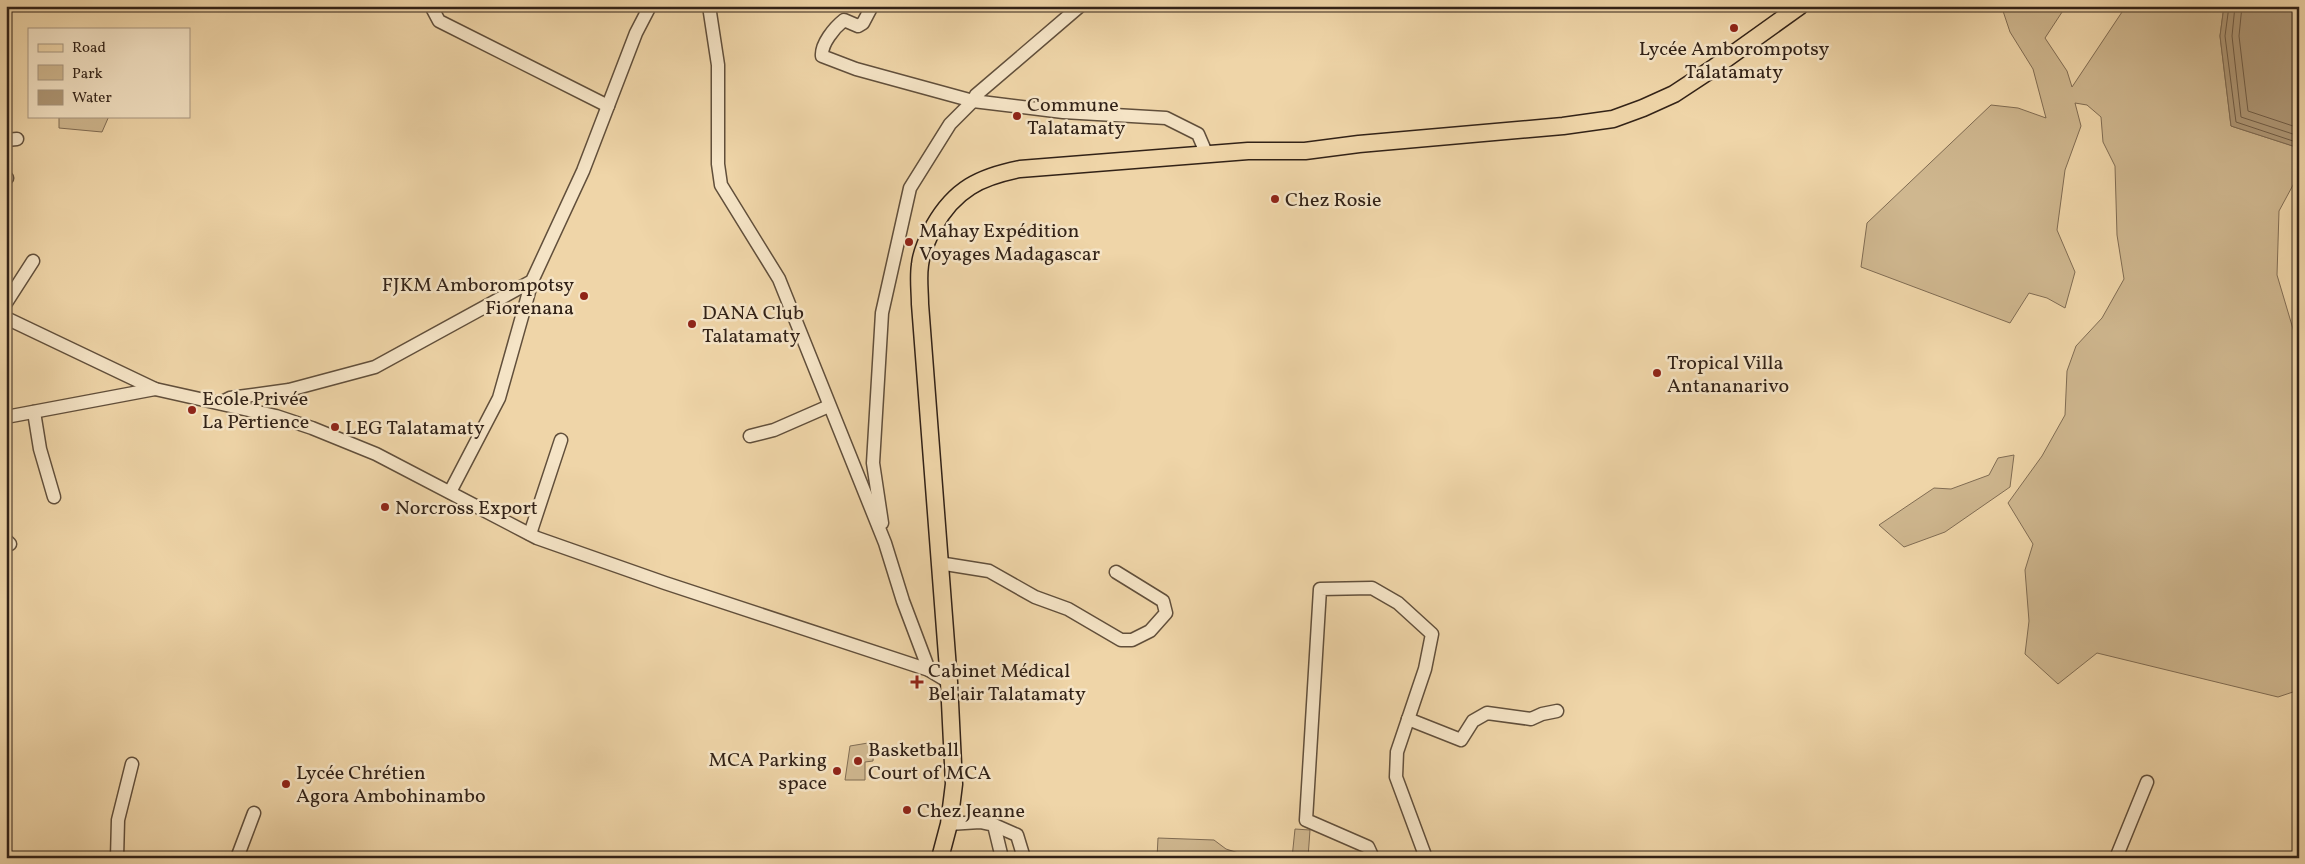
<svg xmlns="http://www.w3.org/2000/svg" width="2305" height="864" viewBox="0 0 2305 864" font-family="Vollkorn,serif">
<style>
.green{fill:#cfb78f;stroke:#806c53}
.water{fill:#af9877;stroke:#7d6951}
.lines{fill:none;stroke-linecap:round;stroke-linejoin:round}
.shore{stroke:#705d47;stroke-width:1}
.minor-casing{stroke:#614f3b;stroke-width:15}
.major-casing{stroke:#322217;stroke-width:19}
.minor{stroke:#f5e4c6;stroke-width:12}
.major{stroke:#efd5a8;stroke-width:16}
.poi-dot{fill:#8f2418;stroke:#f5e4c6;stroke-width:2}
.labels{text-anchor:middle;stroke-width:5;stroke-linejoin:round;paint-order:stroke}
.poi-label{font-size:20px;fill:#322217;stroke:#f5e4c6;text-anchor:start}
</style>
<rect width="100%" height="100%" fill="#efd5a8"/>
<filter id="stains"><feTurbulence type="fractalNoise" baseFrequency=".004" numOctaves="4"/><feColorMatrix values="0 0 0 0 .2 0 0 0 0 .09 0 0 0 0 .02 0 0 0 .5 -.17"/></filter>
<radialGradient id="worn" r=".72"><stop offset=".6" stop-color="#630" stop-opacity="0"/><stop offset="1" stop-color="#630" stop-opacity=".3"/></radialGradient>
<g class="green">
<path d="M2008 6H2066L2045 38 2067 71 2072 87 2126 6H2224L2220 36 2231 126 2299 148V174L2279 211 2277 275 2299 349V690L2278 697 2097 653 2058 684 2025 654 2029 621 2025 570 2033 544 2008 503 2042 456 2065 415 2067 371 2076 346 2102 318 2124 279 2117 235 2115 166 2103 142 2101 117 2087 105 2075 103 2081 126 2065 170 2057 230 2075 272 2065 308 2047 298 2029 293 2010 323 1861 267 1867 223 1991 105 2018 108 2046 118 2033 69 2010 32 2003 11Z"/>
<path d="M59 116H109L102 132 59 128Z"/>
<path d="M2014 455 2010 487 1945 532 1904 547 1879 525 1934 488 1951 489 1989 475 1998 458Z"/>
<path d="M874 742 873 761 865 762V780H845L850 746Z"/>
<path d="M1295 829 1310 830 1308 858H1292Z"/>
<path d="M1158 838 1214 840 1226 849 1245 855 1246 858H1157Z"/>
</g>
<path class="water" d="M2224 6H2299V148L2231 126 2220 36Z"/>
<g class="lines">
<g class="shore">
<path d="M2229 6 2225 36 2236 122 2299 143"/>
<path d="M2235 6 2232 36 2241 117 2299 136"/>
<path d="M2242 6 2239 36 2248 111 2299 128"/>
</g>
<g class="minor-casing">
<g id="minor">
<path d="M431 6 439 21 608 106"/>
<path d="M709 6 718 65V164L721 185 779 279 885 543 903 601 929 670 949 682"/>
<path d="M872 6 863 23 858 26 844 20C834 28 821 44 822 56L856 69 973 101"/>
<path d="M1080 6 976 95 973 101 1063 112 1166 118 1198 134 1207 155"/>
<path d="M6 140 17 139"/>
<path d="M6 178H7"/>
<path d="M6 303 33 261"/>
<path d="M6 318 155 389 276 416 312 428 376 454 537 538 665 583 929 670"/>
<path d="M220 403 230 398 289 390 375 367 532 281 583 171 636 33 650 6"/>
<path d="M34 412 40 449 54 497"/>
<path d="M6 417 155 389"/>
<path d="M750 436 774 430 829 406"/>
<path d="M450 492 499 398 532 281"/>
<path d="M882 523 873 463 882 313 910 188 950 124 973 101"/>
<path d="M530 534 561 440"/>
<path d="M6 540 10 544"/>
<path d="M939 563 989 571 1035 597 1068 609 1121 640H1132L1150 631 1166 613 1163 601 1116 572"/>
<path d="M1408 719 1461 740 1473 721 1487 713 1531 719 1542 714 1557 711"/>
<path d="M949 824 980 822 994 825 1002 858"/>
<path d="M994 825 1017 835 1024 858"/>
<path d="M117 858 118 820 132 764"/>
<path d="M237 858 254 813"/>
<path d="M1373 858 1368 847 1306 820 1320 589 1372 588 1398 603 1432 634 1425 669 1397 752 1396 777 1426 858"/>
<path d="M2116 858 2147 782"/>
</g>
</g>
<g class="major-casing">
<path id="major" d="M940 858 949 824 954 784 949 682 920 304C920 292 918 278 920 265 921 252 928 238 934 226 955 189 980 177 1020 169L1248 151H1305L1359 144 1563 126 1613 119 1643 108 1674 94 1712 69 1800 6"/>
</g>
<use href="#minor" class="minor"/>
<use href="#major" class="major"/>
</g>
<g class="poi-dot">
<circle cx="1734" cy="28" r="5"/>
<circle cx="1017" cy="116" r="5"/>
<circle cx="1275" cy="199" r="5"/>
<circle cx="909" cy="242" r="5"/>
<circle cx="584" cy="296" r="5"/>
<circle cx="692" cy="324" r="5"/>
<circle cx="1657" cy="373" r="5"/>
<circle cx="192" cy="410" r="5"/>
<circle cx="335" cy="427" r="5"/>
<circle cx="385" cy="507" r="5"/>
<path d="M914.5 674.5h5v5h5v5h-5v5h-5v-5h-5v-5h5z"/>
<circle cx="858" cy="761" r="5"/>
<circle cx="837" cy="771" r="5"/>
<circle cx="286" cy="784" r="5"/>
<circle cx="907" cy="810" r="5"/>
</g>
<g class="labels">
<g class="poi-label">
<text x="1734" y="55" text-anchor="middle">Lycée Amborompotsy<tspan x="1734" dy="23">Talatamaty</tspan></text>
<text x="1027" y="111">Commune<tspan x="1027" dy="23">Talatamaty</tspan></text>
<text x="1285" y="206">Chez Rosie</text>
<text x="919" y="237">Mahay Expédition<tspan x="919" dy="23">Voyages Madagascar</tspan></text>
<text x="574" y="291" text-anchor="end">FJKM Amborompotsy<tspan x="574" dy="23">Fiorenana</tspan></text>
<text x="702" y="319">DANA Club<tspan x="702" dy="23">Talatamaty</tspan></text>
<text x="1667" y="369">Tropical Villa<tspan x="1667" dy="23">Antananarivo</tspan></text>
<text x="202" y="405">Ecole Privée<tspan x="202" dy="23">La Pertience</tspan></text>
<text x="345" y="434">LEG Talatamaty</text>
<text x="395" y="514">Norcross Export</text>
<text x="928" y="677">Cabinet Médical<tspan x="928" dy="23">Bel'air Talatamaty</tspan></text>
<text x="868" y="756">Basketball<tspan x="868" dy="23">Court of MCA</tspan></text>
<text x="827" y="766" text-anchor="end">MCA Parking<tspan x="827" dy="23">space</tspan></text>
<text x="296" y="779">Lycée Chrétien<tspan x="296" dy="23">Agora Ambohinambo</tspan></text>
<text x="917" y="817">Chez Jeanne</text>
</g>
</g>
<rect width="2305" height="864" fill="none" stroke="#efd5a8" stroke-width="25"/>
<rect x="8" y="8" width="2290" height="849" fill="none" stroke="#322217" stroke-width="2.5"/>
<rect x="12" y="12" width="2280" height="839" fill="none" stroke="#322217"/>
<rect x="28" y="28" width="162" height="90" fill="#f5e4c6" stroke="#a79680"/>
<rect x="38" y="44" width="25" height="8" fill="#efd5a8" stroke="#a79680"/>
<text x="72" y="52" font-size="15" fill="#322217">Road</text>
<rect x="38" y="65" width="25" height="15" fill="#cfb78f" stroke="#a79680"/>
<text x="72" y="78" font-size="15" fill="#322217">Park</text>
<rect x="38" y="90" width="25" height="15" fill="#af9877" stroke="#a79680"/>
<text x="72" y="102" font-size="15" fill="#322217">Water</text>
<rect width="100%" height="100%" filter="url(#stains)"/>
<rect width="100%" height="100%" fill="url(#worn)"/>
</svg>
